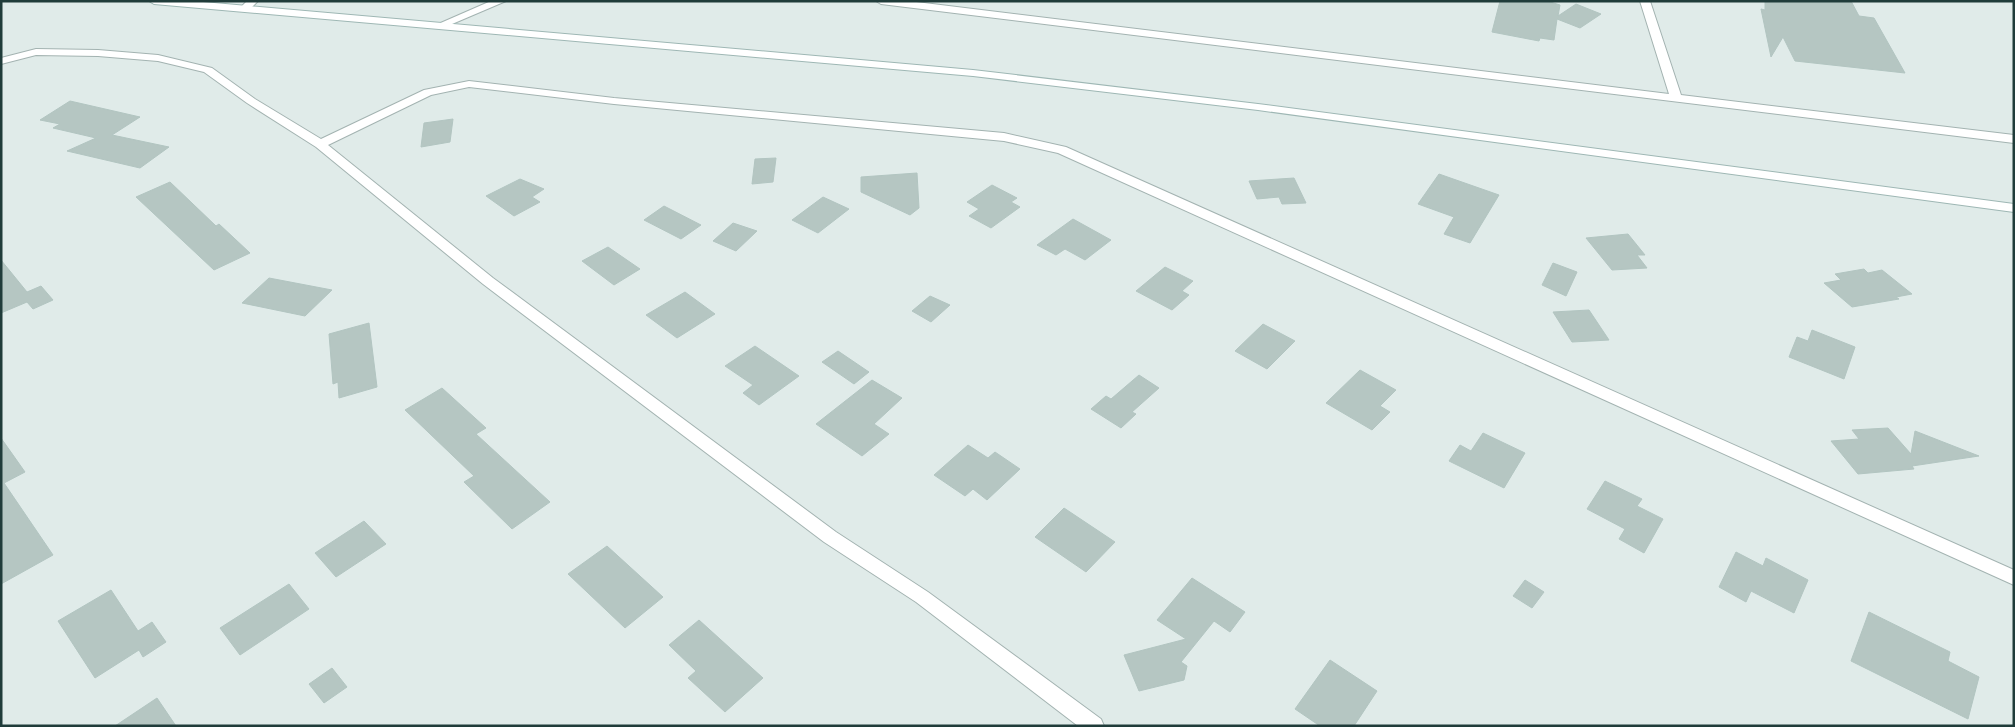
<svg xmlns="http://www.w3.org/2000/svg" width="2015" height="727" viewBox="0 0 2015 727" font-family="Arial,sans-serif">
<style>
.building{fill:#b5c6c2;stroke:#b2c5c1}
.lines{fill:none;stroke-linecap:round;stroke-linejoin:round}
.street-casing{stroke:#a3b3b1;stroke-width:2}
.secondary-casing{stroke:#9eb7b4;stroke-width:2}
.street{fill:#fff;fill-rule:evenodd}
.secondary{fill:#fff;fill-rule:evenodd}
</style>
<rect width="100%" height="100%" fill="#e0ebe9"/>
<g class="building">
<path d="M1500 1H1547L1560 5 1558 16 1576 4 1601 14 1580 28 1557 19 1554 40 1540 38 1539 41 1492 32Z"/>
<path d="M1765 1H1851L1859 16 1874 18 1905 73 1795 61 1783 37 1771 57 1761 9 1765 10Z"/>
<path d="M70 101 140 117 112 135 169 147 140 168 67 151 96 138 53 128 60 124 40 120Z"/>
<path d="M453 119 450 142 421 147 424 123Z"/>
<path d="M776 158 773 182 752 184 755 159Z"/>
<path d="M917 173 919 208 910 215 861 192V177Z"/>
<path d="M1439 174 1499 195 1470 243 1444 234 1454 217 1418 204Z"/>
<path d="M1294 178 1306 203 1282 204 1279 197 1257 199 1249 181Z"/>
<path d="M520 179 544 189 532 197 540 202 514 216 486 196Z"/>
<path d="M170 182 216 226 219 224 250 253 214 270 136 197Z"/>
<path d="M992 185 1017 198 1011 202 1020 207 991 228 969 216 979 209 967 202Z"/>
<path d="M823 197 849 209 818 233 792 220Z"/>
<path d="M664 206 701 225 681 239 644 220Z"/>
<path d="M1073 219 1111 240 1085 260 1065 249 1056 255 1037 245Z"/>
<path d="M733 223 757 231 736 251 713 241Z"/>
<path d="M1628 234 1645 255H1637L1647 268 1612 270 1586 238Z"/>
<path d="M608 247 640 269 614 285 582 261Z"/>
<path d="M1 260 27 292 41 286 53 300 33 309 27 302 1 313Z"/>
<path d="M1553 263 1577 272 1566 296 1542 285Z"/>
<path d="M1165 267 1193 281 1182 291 1189 295 1172 310 1136 291Z"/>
<path d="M1864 269 1868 273 1882 270 1912 294 1896 297 1899 299 1852 307 1824 283 1841 280 1835 274Z"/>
<path d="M269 278 332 290 305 316 242 303Z"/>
<path d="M685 292 715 314 677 338 646 315Z"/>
<path d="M930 296 950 305 931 322 912 311Z"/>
<path d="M1589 310 1609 340 1572 342 1553 312Z"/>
<path d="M369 323 377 387 339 398 338 382 333 384 329 334Z"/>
<path d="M1263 324 1295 341 1267 369 1235 351Z"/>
<path d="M1812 330 1855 347 1844 379 1789 357 1797 337 1808 341Z"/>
<path d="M755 346 799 376 759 405 743 393 753 385 725 366Z"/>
<path d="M838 351 869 372 854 384 822 362Z"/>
<path d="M1360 370 1396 390 1380 406 1390 412 1372 430 1326 403Z"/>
<path d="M1139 375 1159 388 1132 412 1136 414 1121 428 1091 409 1106 396 1111 399Z"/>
<path d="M872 380 902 398 874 424 889 434 862 456 816 424Z"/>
<path d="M442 388 486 428 476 434 550 502 512 529 464 482 474 476 405 410Z"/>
<path d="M1888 428 1911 454 1915 431 1979 456 1912 466 1914 469 1858 474 1831 441 1859 439 1852 430Z"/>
<path d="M1483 433 1525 453 1504 488 1449 461 1460 445 1471 451Z"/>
<path d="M1 438 25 472 4 483 53 555 1 584Z"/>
<path d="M968 445 988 458 995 452 1020 469 987 500 973 489 965 496 934 475Z"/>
<path d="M1605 481 1642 499 1637 506 1663 519 1644 553 1619 539 1625 529 1587 509Z"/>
<path d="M1064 508 1115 542 1086 572 1035 537Z"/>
<path d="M364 521 386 544 336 577 315 553Z"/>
<path d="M607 546 663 597 625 628 568 574Z"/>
<path d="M1736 552 1763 566 1766 558 1808 580 1794 613 1751 591 1746 602 1719 587Z"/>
<path d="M1192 578 1245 612 1230 632 1214 621 1181 662 1187 666 1184 680 1139 691 1124 655 1186 639 1157 620Z"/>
<path d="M1525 580 1544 592 1532 608 1513 596Z"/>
<path d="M289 584 309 609 240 655 220 628Z"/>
<path d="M111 590 138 631 152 622 166 642 143 657 139 650 95 678 58 621Z"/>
<path d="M1869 612 1950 652 1948 661 1979 677 1968 719 1851 661Z"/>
<path d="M699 620 763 678 725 712 688 678 696 671 669 645Z"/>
<path d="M1330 660 1377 691 1354 726H1320L1295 709Z"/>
<path d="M332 668 347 687 324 703 309 684Z"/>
<path d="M157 698 176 726H115Z"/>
</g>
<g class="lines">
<g class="street-casing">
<g id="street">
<path d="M247 1H258L248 11H240L239 9Z"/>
<path d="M491 1H506L445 27 441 28 436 25Z"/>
<path d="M876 1H908L1669 94 1640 1H1650L1681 95 2014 135V143L881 4Z"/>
<path d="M36 49 98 50 158 55 212 68 255 99 321 139 424 90 469 81 614 98 1004 133 1066 147 2014 570V585L1058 153 1004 141 614 104 469 87 431 95 328 145 493 278 836 532 928 592 1101 719 1104 726H1078L916 602 824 542 483 284 316 147 247 103 204 72 158 61 98 56 36 55 1 64V58Z"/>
</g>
</g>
<g class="secondary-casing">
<path id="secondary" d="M149 1H192L973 70 1258 104 2014 204V212L1258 110 973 76 154 4Z"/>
</g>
<use href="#street" class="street"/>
<use href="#secondary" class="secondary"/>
</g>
<rect width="2015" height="727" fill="none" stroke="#203c3a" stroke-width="5"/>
</svg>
